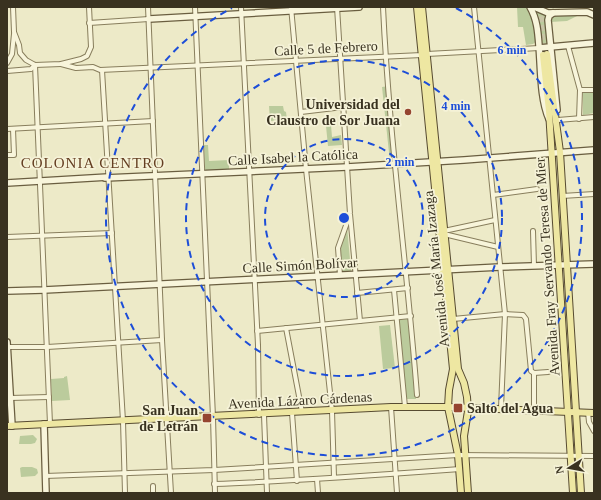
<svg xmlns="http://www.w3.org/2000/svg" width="601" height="500" viewBox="0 0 601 500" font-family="'Times New Roman',serif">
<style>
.green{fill:#bbcb9c}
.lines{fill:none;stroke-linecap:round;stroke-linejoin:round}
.primary-tunnel{stroke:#c9c5a6;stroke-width:6;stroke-dasharray:6 3;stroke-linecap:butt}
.street-casing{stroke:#887e5d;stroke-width:6}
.secondary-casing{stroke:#6a5e40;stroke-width:8}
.primary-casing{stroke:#574b31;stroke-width:8}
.street{stroke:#f8f5db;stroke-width:4}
.secondary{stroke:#f8f5db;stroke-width:5.5}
.primary{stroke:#eee7a2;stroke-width:6}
.ring{fill:none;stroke:#1d4ed8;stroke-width:2;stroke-dasharray:7 5}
.poi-dot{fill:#954530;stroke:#f5f2d7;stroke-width:1.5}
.labels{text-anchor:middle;stroke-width:3.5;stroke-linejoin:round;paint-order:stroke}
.street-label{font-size:14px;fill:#393220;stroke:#f5f2d7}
.poi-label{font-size:14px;font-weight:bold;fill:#393220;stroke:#f5f2d7;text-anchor:end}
.neighbourhood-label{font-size:15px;letter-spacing:1px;fill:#643e21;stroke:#f5f2d7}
.centre{fill:#1d4ed8;stroke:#f5f2d7;stroke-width:2}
.ring-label{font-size:12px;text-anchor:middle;font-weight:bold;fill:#1d4ed8;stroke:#f5f2d7;stroke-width:3.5;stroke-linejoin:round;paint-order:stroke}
</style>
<rect width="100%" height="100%" fill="#edeac8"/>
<g class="green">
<path d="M517 7H527L533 19 537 41 533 44 526 45 523 27H518Z"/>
<path d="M536 9 548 14 549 42 548 45H541L540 43Z"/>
<path d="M584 13 581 16 579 15 567 21 550 22 552 15Z"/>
<path d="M389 86 396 161 390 162 382 87Z"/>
<path d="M594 90V113L583 115V91Z"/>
<path d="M269 106H283L284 111 286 112 287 120 270 121Z"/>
<path d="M329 125H331L332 137 341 135 342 145 328 146 326 126Z"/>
<path d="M204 145H208L209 161 229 160V170L207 171 205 169Z"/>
<path d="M347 226 351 271 340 272 339 248Z"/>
<path d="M409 319 416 399H406L399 320Z"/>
<path d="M390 325 395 368 383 369 379 326Z"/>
<path d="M67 376 70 400 52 401 51 379 64 378V377Z"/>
<path d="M33 435 37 439 35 443 31 444H19L20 436Z"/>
<path d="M22 467H32L37 469 38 473 35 476 21 477 20 468Z"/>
</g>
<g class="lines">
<path class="primary-tunnel" d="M540 7 543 55"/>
<g class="street-casing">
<g id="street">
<path d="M13 7 14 32 19 45 20 53 26 60 35 65 61 64 81 59 87 56 91 47 89 7"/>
<path d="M148 7 162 340 171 493"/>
<path d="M195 7 213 417 215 493"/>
<path d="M241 7 258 345 259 415"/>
<path d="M291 7 306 169 332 411 334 477"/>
<path d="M337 7 350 214 360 321"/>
<path d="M383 7C389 137 407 265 417 395"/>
<path d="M474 7 505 314 501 408"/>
<path d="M89 23 149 19"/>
<path d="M568 46 580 90 579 119"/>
<path d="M7 63 12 54 14 34"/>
<path d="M61 64 76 68 93 67 100 70 422 55 427 54 539 48"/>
<path d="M35 65 50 424"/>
<path d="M102 70 123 421 125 493"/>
<path d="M7 71 31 69 35 65"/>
<path d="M580 90H594"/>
<path d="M301 112 343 107"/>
<path d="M558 120 594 117"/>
<path d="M7 129 153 121"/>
<path d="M7 155H14L13 129"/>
<path d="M493 195 537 189"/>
<path d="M562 196 594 194"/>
<path d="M444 231 495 220"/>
<path d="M533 231 534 266"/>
<path d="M444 234 498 247"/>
<path d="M7 237 112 233"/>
<path d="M340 275 338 248 349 217"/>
<path d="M394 290 405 407"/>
<path d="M357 293 408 288"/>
<path d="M453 319 505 314 523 315 526 319 531 371 534 373 548 372"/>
<path d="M286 328 302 412"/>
<path d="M257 331 411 316"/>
<path d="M7 347H47L162 340"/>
<path d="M534 373V410"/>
<path d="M10 398 49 397"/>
<path d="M391 407 397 493"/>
<path d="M588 412 589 422 594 431"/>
<path d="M292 413 297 481"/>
<path d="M264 415 267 493"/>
<path d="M45 476 214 470 458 455 594 456"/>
<path d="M317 479 318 493"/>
<path d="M214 484C296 481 377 475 459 469"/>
<path d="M153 493V486"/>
</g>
</g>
<g class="secondary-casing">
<g id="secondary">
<path d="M530 7C537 19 538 32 539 46 541 68 540 99 549 119"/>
<path d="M534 7 548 13 587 12 594 15"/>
<path d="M553 13 549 16 548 20 557 110"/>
<path d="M149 19 359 7"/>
<path d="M539 48 594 43"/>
<path d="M105 178 347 167 464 160 594 150"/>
<path d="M7 183 108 177"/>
<path d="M7 291 44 290 500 267 594 264"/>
<path d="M7 342 12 426"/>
<path d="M44 424 46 493"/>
</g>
</g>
<g class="primary-casing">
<g id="primary">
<path d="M417 7 453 369 449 390 448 407 458 455 461 493"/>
<path d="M422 7 458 369 464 383 467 397 468 411 464 436 468 493"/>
<path d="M547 54 560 152 581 493"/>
<path d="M543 55 549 111 573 493"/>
<path d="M7 426 391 407H448L594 413"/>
</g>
</g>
<use href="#street" class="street"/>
<use href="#secondary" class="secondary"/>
<use href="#primary" class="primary"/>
</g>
<g class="ring">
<circle cx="344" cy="218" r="79"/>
<circle cx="344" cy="218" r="158"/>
<path d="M456 8A238 238 0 1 1 232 8"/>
</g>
<g class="poi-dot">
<circle cx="408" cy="112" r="4"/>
<rect x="453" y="403" width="10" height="10" rx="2"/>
<rect x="202" y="413" width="10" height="10" rx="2"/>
</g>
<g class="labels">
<g class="street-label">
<text transform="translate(326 48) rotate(-3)" y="5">Calle 5 de Febrero</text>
<text transform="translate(293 157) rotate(-3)" y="5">Calle Isabel la Católica</text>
<text transform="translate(300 265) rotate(-3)" y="5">Calle Simón Bolívar</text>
<text transform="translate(547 267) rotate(-94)" y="5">Avenida Fray Servando Teresa de Mier</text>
<text transform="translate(436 269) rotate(-96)" y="5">Avenida José María Izazaga</text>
<text transform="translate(300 400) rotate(-3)" y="5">Avenida Lázaro Cárdenas</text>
</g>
<g class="poi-label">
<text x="400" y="109">Universidad del<tspan x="400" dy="16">Claustro de Sor Juana</tspan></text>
<text x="467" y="413" text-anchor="start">Salto del Agua</text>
<text x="198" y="415">San Juan<tspan x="198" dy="16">de Letrán</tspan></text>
</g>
<g class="neighbourhood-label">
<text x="93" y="168">COLONIA CENTRO</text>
</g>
</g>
<circle cx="344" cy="218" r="6" class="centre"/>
<g class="ring-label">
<text x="512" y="54">6 min</text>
<text x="456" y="110">4 min</text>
<text x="400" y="166">2 min</text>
</g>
<rect width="601" height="500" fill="none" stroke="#393220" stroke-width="16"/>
<g transform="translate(569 468) rotate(259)" stroke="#f5f2d7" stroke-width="3" paint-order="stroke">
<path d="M0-3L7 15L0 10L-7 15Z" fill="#393220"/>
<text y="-6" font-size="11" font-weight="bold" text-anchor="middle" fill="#393220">N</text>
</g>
</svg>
